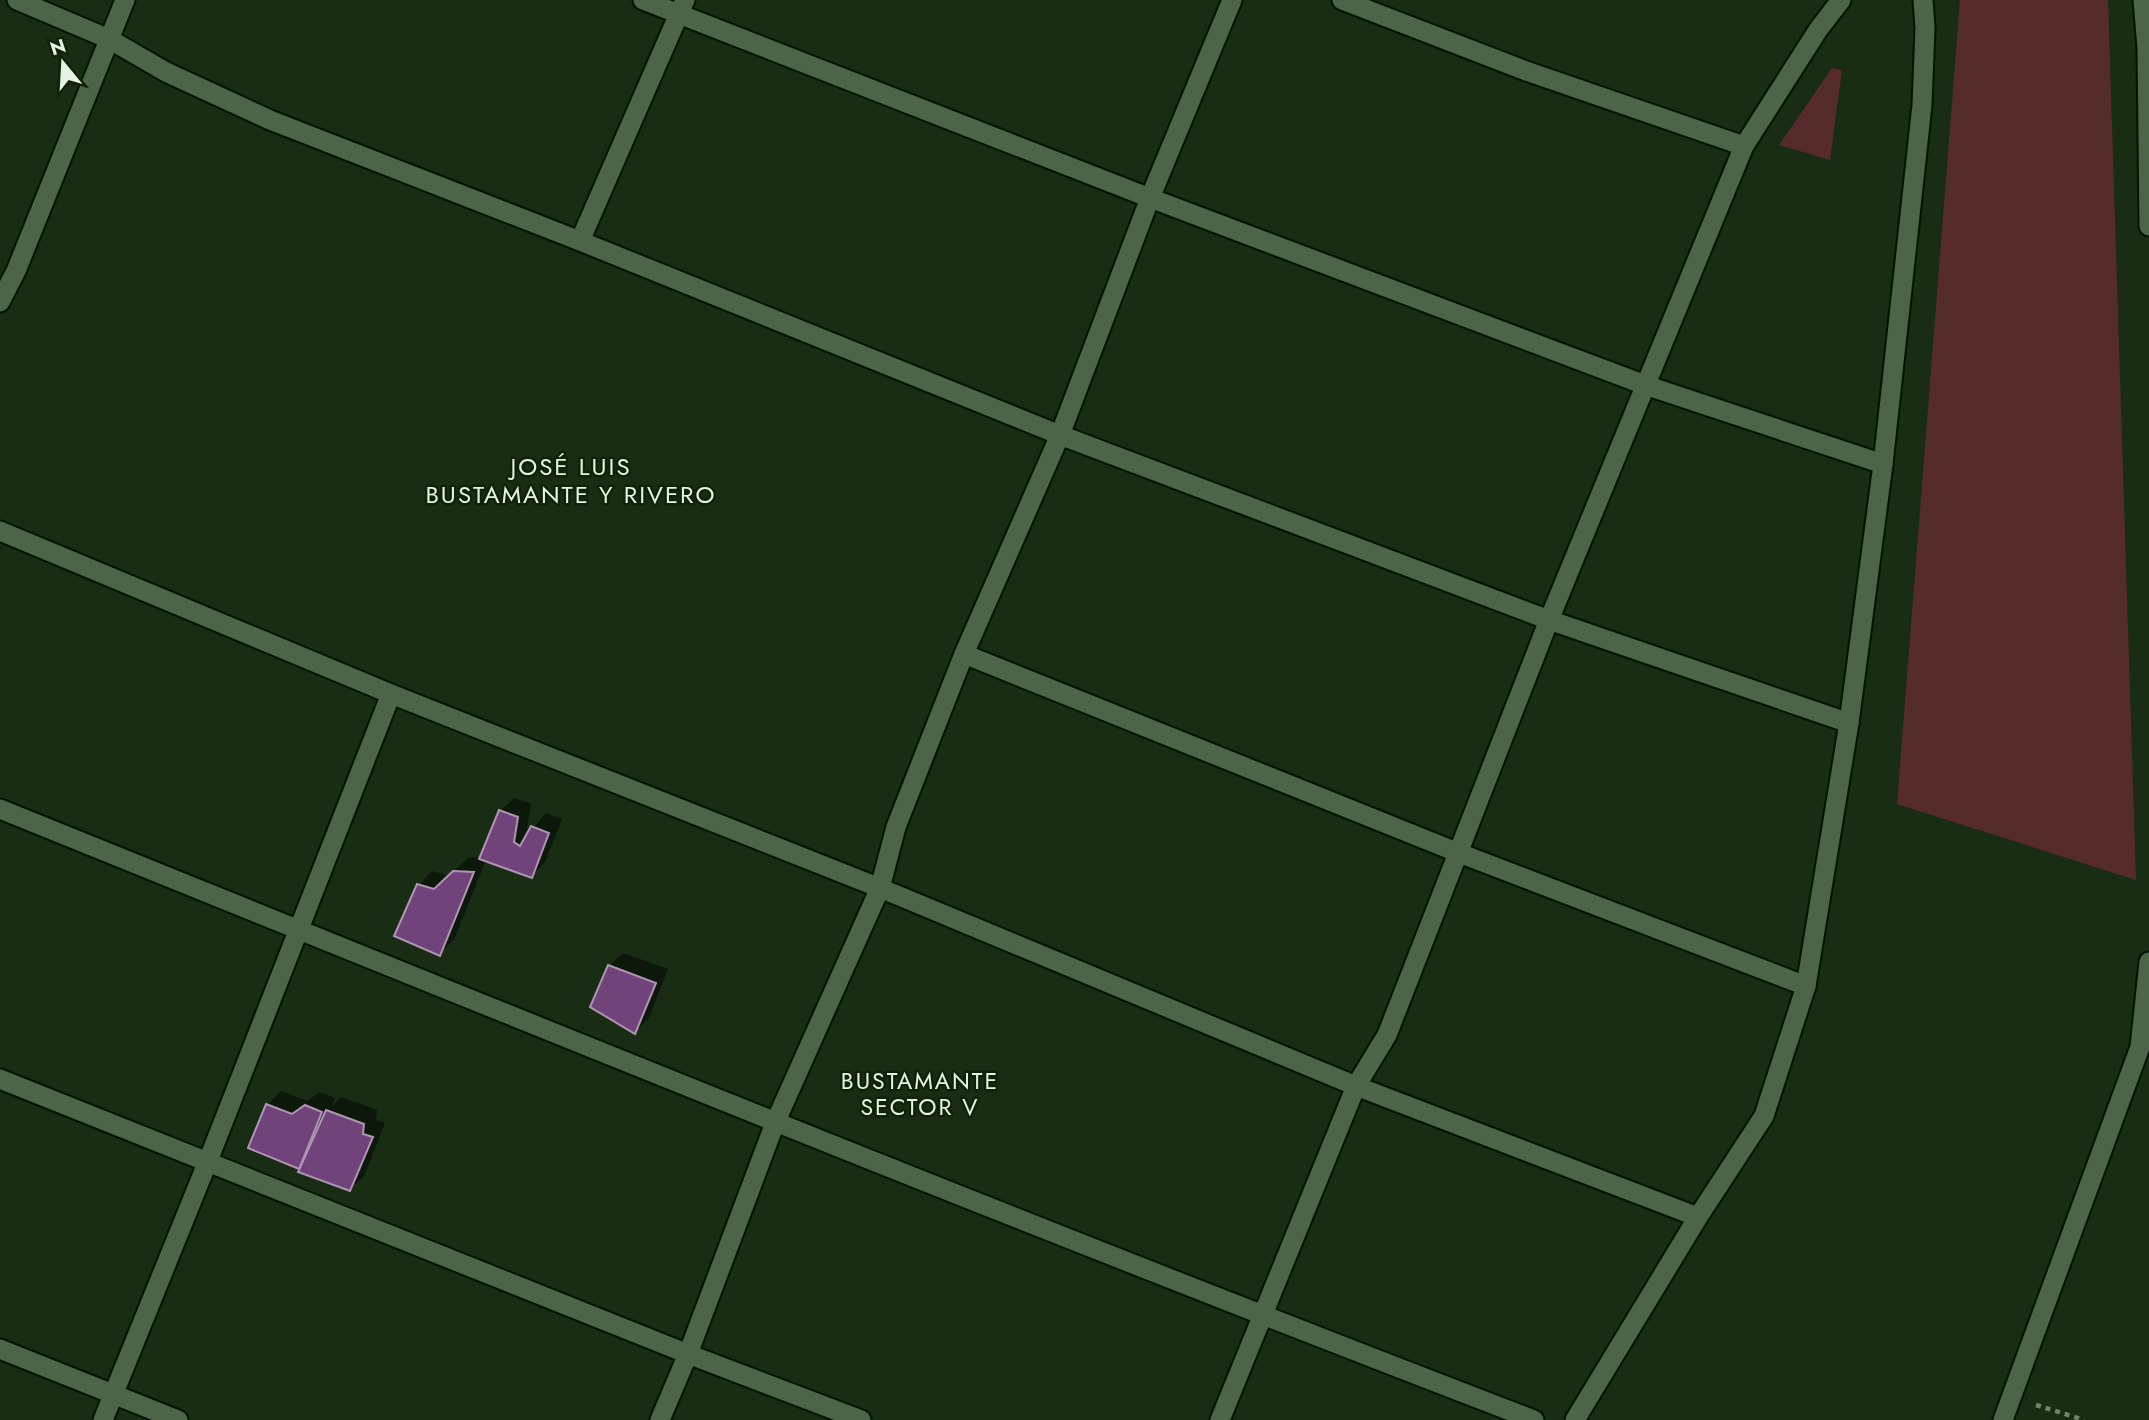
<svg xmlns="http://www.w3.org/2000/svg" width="2149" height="1420" viewBox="0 0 2149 1420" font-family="Jost,sans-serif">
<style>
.green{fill:#562b2c}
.shadow{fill:#0007}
.building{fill:#71437b;stroke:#af95b4;stroke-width:2}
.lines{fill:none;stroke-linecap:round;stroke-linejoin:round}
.minor-casing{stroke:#021500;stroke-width:23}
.path{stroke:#72846e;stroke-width:4.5;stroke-dasharray:5 5;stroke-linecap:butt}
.minor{stroke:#4c6447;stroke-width:19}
.labels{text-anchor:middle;stroke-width:5;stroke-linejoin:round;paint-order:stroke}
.neighbourhood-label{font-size:23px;letter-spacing:2px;fill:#e5f3e2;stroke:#0e2309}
.quarter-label{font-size:24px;letter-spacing:2px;fill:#e5f3e2;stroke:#0e2309}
</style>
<rect width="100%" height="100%" fill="#182d13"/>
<g class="green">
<path d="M1960 0H2108L2136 880 1897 804Z"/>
<path d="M1832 68 1842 70 1830 160 1779 145Z"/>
</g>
<g class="shadow">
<path d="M514 798 531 804 527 828 531 830 546 813 562 819 545 862 532 876 486 860 454 940 440 953 419 885 432 871 449 876 469 857 482 858 500 811Z"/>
<path d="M623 953 668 969 649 1018 635 1032 609 966Z"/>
<path d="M281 1091 307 1101 320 1092 335 1098 332 1106 341 1097 377 1110 376 1120 385 1123 364 1176 350 1189 250 1147 267 1105Z"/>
</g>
<g class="building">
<path d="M499 810 518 817 514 842 520 846 531 826 549 833 532 878 479 859Z"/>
<path d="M453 871 474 872 440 956 394 936 417 884 434 889Z"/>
<path d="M608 965 656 983 635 1034 590 1007Z"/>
<path d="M266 1104 292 1114 305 1105 322 1112 299 1169 248 1148Z"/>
<path d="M326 1110 364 1124 363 1134 373 1137 350 1191 298 1172Z"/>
</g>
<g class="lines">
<g class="minor-casing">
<g id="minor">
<path d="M17 0 109 39 166 72 270 120 580 241 1060 435 1549 620 1849 723"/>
<path d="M643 0 1150 198 1645 385 1883 464"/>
<path d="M1342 0 1526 71 1744 146"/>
<path d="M2143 0 2147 48 2149 226"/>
<path d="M580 241 685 0"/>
<path d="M0 302 16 271 125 0"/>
<path d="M0 531 391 694 880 888 1356 1086 1698 1217"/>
<path d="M964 654 1459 853 1806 986"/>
<path d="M0 809C510 1015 1020 1223 1534 1420"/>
<path d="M0 1079 688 1354 861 1420"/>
<path d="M0 1349 178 1420"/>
<path d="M103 1420 208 1161 391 694"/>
<path d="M660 1420 688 1354 775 1123 880 888 896 827 964 654 1060 435 1150 198 1232 0"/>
<path d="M1220 1420 1356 1086 1387 1035 1549 620 1744 146 1818 30 1841 0"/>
<path d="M1575 1420 1698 1217 1764 1116 1806 986 1849 723 1883 464 1922 105 1925 28 1923 0"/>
<path d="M2003 1420 2140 1047 2149 962"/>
</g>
</g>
<path class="path" d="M2036 1405 2084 1420"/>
<use href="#minor" class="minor"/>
</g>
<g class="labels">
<g class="neighbourhood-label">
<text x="920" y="1089">BUSTAMANTE<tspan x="920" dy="26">SECTOR V</tspan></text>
</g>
<g class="quarter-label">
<text x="571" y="475">JOSÉ LUIS<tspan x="571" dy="28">BUSTAMANTE Y RIVERO</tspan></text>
</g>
</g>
<g transform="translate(63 63) rotate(342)" stroke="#0e2309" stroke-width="5" paint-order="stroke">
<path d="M0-5L12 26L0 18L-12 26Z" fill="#e5f3e2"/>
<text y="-10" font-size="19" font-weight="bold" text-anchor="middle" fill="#e5f3e2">N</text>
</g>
</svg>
